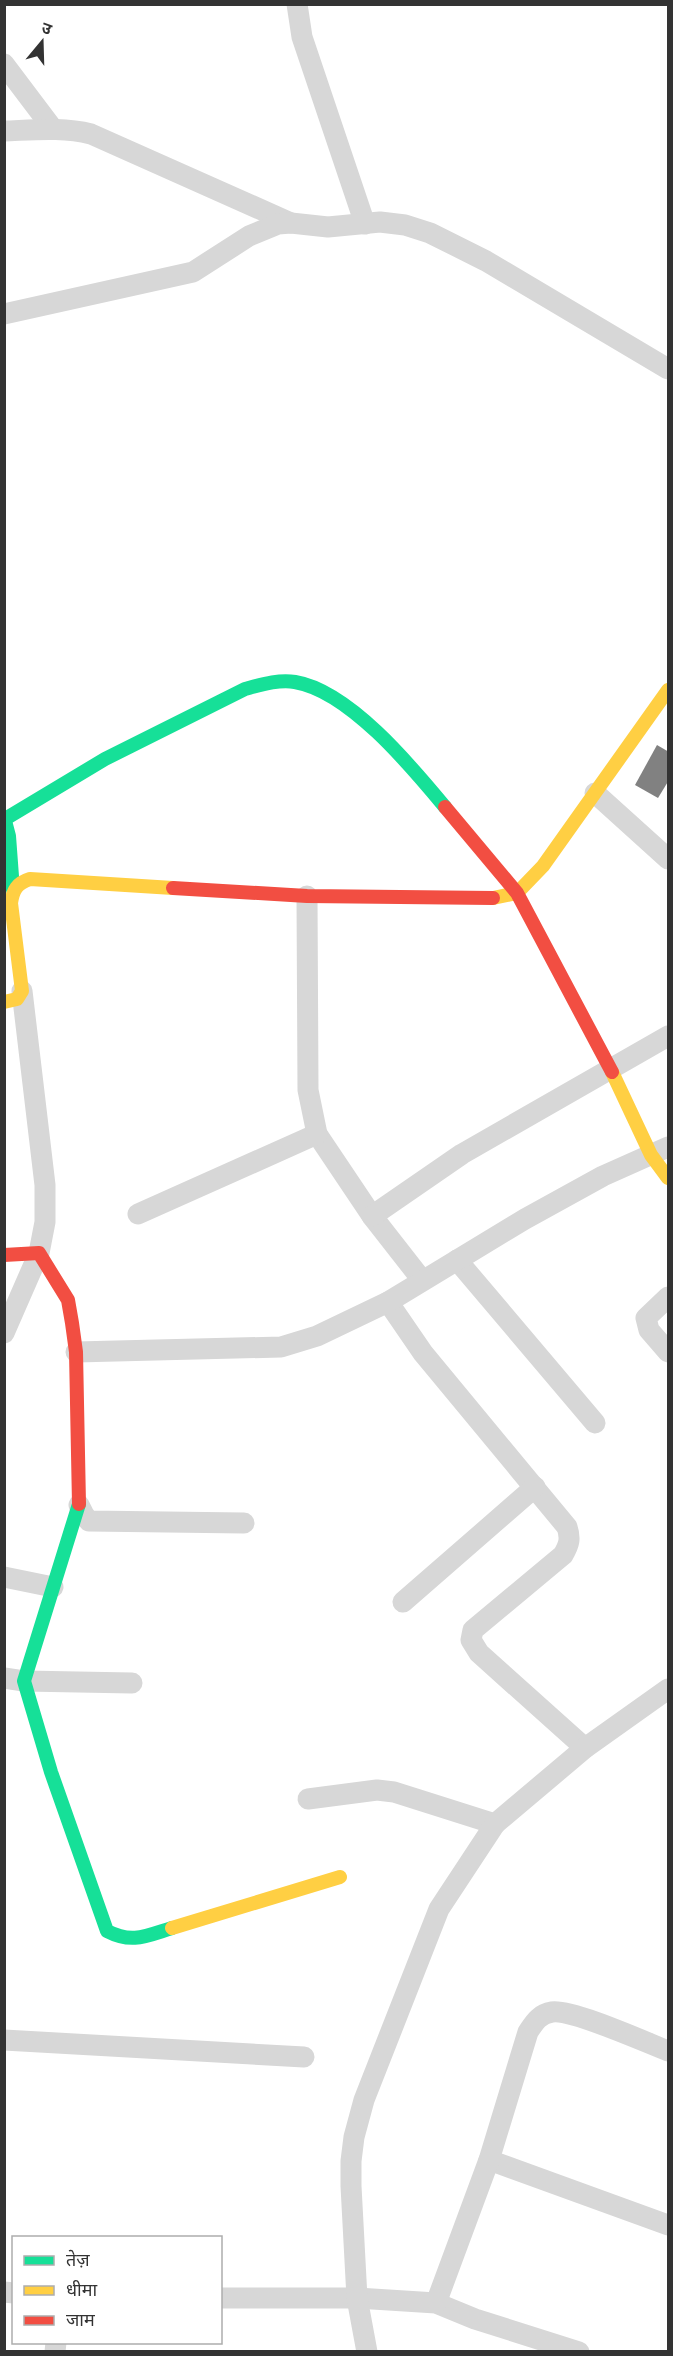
<svg xmlns="http://www.w3.org/2000/svg" width="673" height="2356" viewBox="0 0 673 2356" font-family="Quicksand,'Noto Sans Devanagari',sans-serif">
<style>
.building{fill:#818181}
.lines{fill:none;stroke-linecap:round;stroke-linejoin:round}
.street{stroke:#d7d7d7;stroke-width:21}
.fast{stroke:#16e098;stroke-width:14}
.slow{stroke:#ffcf43;stroke-width:14}
.jam{stroke:#f24e42;stroke-width:14}
</style>
<rect width="100%" height="100%" fill="#fff"/>
<path class="building" d="M657 745 669 752V780L658 798 635 785Z"/>
<g class="lines">
<g class="street">
<path d="M297 4 302 37 365 224"/>
<path d="M4 64 53 129"/>
<path d="M4 131C34 130 63 127 91 134L291 223"/>
<path d="M4 314 193 272 249 236 278 224 291 223 328 227 380 222 405 225 430 233 486 261 668 369"/>
<path d="M595 793 668 859"/>
<path d="M307 896 308 1090 317 1134 372 1216 422 1280"/>
<path d="M138 1214 317 1134"/>
<path d="M372 1216 462 1154 668 1036"/>
<path d="M457 1260 595 1423"/>
<path d="M668 1297 646 1318 649 1330 668 1352"/>
<path d="M388 1302 423 1353 567 1527C571 1539 569 1545 563 1555L473 1630 471 1640 479 1653 585 1748"/>
<path d="M4 1333 39 1253 45 1222V1185L22 991"/>
<path d="M76 1352 281 1347 317 1336 388 1302 525 1219 603 1176 668 1147"/>
<path d="M79 1505 84 1515 89 1521 244 1523"/>
<path d="M4 1577 53 1587"/>
<path d="M403 1602 535 1487"/>
<path d="M4 1678 24 1681 132 1683"/>
<path d="M308 1799 377 1790 394 1792 495 1824"/>
<path d="M4 2040 304 2057"/>
<path d="M489 2160 668 2225"/>
<path d="M4 2292 14 2293"/>
<path d="M220 2298H357L436 2303 475 2319 579 2352"/>
<path d="M436 2303 489 2160 528 2032C534 2023 539 2014 552 2012 572 2009 645 2042 668 2051"/>
<path d="M55 2352 56 2342"/>
<path d="M367 2352 357 2298 351 2186V2161L354 2137 364 2100 439 1909 495 1824 585 1748 668 1689"/>
</g>
<g class="fast">
<path d="M4 817 9 836 13 890"/>
<path d="M5 819 105 759 245 689C260 685 279 679 295 682 349 691 411 766 445 807"/>
<path d="M79 1504 24 1681 51 1772 107 1931C132 1944 146 1936 172 1928"/>
</g>
<g class="slow">
<path d="M493 898 517 893 543 866 668 690"/>
<path d="M4 1002 17 999 22 991 11 903C13 890 17 883 30 879L173 888"/>
<path d="M612 1072 651 1155 668 1178"/>
<path d="M172 1928 340 1877"/>
</g>
<g class="jam">
<path d="M445 807 517 893 612 1072"/>
<path d="M173 888 307 896 493 898"/>
<path d="M4 1255 39 1253 68 1300 72 1323 76 1352 79 1504"/>
</g>
</g>
<rect width="673" height="2356" fill="none" stroke="#333333" stroke-width="12"/>
<rect x="12" y="2236" width="210" height="108" fill="#ffffff" stroke="#adadad" stroke-width="1.5"/>
<rect x="24" y="2256" width="30" height="9" fill="#16e098" stroke="#adadad" stroke-width="1.5"/>
<text x="66" y="2266" font-size="18" fill="#333333">तेज़</text>
<rect x="24" y="2286" width="30" height="9" fill="#ffcf43" stroke="#adadad" stroke-width="1.5"/>
<text x="66" y="2296" font-size="18" fill="#333333">धीमा</text>
<rect x="24" y="2316" width="30" height="9" fill="#f24e42" stroke="#adadad" stroke-width="1.5"/>
<text x="66" y="2326" font-size="18" fill="#333333">जाम</text>
<g transform="translate(42 42) rotate(19)" stroke="#ffffff" stroke-width="4.5" paint-order="stroke">
<path d="M0-4.5L10 22L0 15L-10 22Z" fill="#333333"/>
<text y="-9" font-size="16" font-weight="bold" text-anchor="middle" fill="#333333">उ</text>
</g>
</svg>
